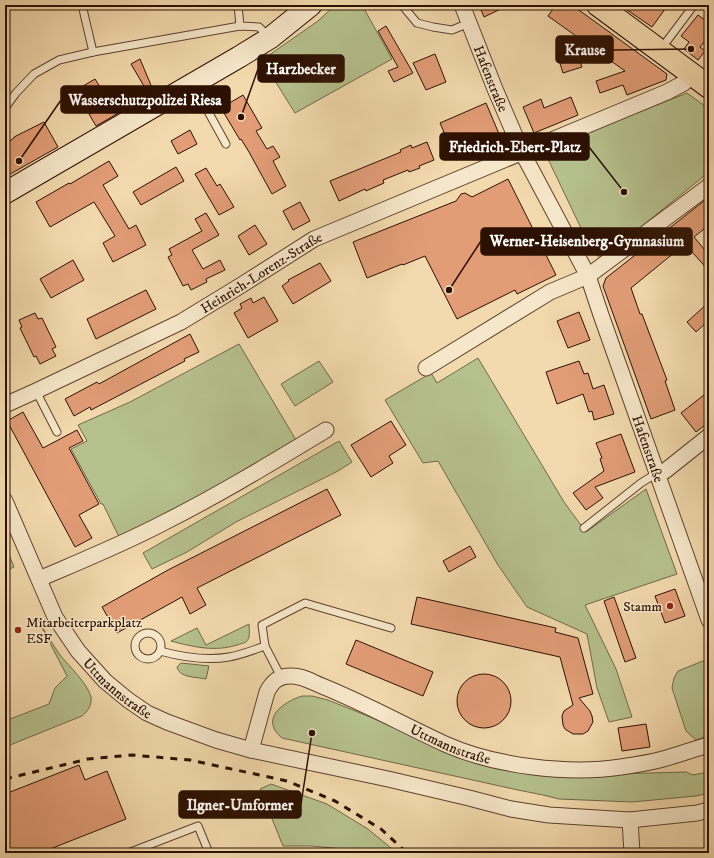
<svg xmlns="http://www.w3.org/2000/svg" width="714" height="858" viewBox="0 0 714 858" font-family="'IM FELL DW Pica',serif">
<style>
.green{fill:#b6c18e;stroke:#716848}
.building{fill:#e29d77;stroke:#2c1001}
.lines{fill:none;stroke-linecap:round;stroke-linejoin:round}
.lane-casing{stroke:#5e422c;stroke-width:9}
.street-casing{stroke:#5e422c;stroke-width:17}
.secondary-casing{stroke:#2c1001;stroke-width:23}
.primary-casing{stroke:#2c1001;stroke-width:24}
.lane{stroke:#f7e7ca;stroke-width:7}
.street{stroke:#f7e7ca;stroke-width:15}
.secondary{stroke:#f7e7ca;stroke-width:21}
.primary{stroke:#f3daae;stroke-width:22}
.rail{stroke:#2c1001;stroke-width:3;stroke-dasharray:7 7;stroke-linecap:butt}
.poi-dot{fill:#8f2418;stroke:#f7e7ca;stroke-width:1.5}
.labels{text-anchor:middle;stroke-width:3;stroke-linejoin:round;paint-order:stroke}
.street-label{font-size:14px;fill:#2c1001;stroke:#f7e7ca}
.poi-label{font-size:14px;fill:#2c1001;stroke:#f7e7ca;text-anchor:end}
.leader{fill:none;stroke:#2c1001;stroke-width:1.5}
.callout-dot{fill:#2c1001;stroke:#f7e7ca;stroke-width:1.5}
.callout{fill:#2c1001;stroke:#2c1001;stroke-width:1.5}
.callout-label{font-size:15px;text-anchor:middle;font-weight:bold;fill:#fff}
</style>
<rect width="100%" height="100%" fill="#f3daae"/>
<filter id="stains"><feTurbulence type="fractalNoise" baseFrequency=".005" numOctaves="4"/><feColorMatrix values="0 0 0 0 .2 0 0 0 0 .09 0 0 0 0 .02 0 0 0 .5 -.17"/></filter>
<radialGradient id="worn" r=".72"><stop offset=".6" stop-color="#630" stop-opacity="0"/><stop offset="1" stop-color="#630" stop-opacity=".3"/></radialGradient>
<g class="green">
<path d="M335 5H362L392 59 295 113 262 60 318 21Z"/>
<path d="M687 93 709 109V172L605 256H597L592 251 547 157 549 148Z"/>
<path d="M239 344 296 440 209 493 119 537 103 504H101L71 449 87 441 78 425 130 402Z"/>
<path d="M478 358 564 502 586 532 646 489 677 574 585 605 616 669 632 717 609 722 597 688 587 634 527 607 498 565 438 461 423 463 385 400 431 373 437 383Z"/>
<path d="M319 361 333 382 295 406 281 384Z"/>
<path d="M339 441 352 462 338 471 236 522 187 552 152 569 143 553Z"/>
<path d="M5 545 14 567 5 571Z"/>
<path d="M37 618C44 631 52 643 60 655 69 666 88 684 91 697 92 705 88 711 82 716L5 747V721L49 704 55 688 67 676Z"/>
<path d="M249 624C249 629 251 638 246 642 244 643 240 644 237 645 215 652 193 647 171 641L197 628 206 645Z"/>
<path d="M708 659 709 733 702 738 696 740 686 731 672 688 674 678 678 671Z"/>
<path d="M181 663 209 666 206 679C197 677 179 678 177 667Z"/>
<path d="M302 696H312L328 700 395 727 439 747 615 774 686 772 693 775 709 772V793L696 796 632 802 559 799 543 795 518 790 282 738C259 719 283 702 302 696Z"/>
<path d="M271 784 327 804 368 829 397 853H361L352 850 312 846H283L260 789Z"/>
</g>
<g class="building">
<path d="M479 5H509L484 17Z"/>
<path d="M556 5H572L667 74 666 80 627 95 623 85 600 93 596 81 625 71 548 16Z"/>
<path d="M620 5H668L652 27Z"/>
<path d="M698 15 709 23V36L700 47 705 51 698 60 684 49 689 42 681 36Z"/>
<path d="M386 26 413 73 394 82 388 71 398 67 378 31Z"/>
<path d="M576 51 582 67 563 73 558 57Z"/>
<path d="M435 54 446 82 426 90 413 63Z"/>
<path d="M140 59 153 90 148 93 131 64Z"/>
<path d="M95 79 117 114 96 126 89 114 92 113 78 89Z"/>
<path d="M243 95 262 128 256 131 267 149 273 146 280 157 273 161 286 186 272 194 249 152 241 139 240 140 221 108Z"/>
<path d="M571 97 578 115 534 133 523 107 541 99 544 108Z"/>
<path d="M486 103 502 141 456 160 440 123Z"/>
<path d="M44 122 58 147 5 177V144L14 138V137Z"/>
<path d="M190 130 197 144 178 154 171 141Z"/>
<path d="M427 142 434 160 419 166 420 168 409 172 408 170 383 180 384 183 366 191 365 189 339 201 330 181 401 152 400 150 411 145 412 148Z"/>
<path d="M109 161 118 176 103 185 129 229 136 225 146 245 113 262 103 243 115 236 94 202 50 227 36 202 69 183 70 184Z"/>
<path d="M176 167 184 181 141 205 133 192Z"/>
<path d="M206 168 217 186 220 184 234 207 219 215 195 174Z"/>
<path d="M508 179 556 275 517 294 515 290 457 319 425 256 403 265 402 264 367 278 353 242 456 201 461 194 465 193 472 197Z"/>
<path d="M709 197V225L694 237 709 255V271L685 244 631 288 640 314H642L667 380 665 381 675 410 651 419 603 286 606 278Z"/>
<path d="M300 202 310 221 293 230 283 211Z"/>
<path d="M206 213 219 235 192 250 203 269 220 260 225 270 206 279 207 282 191 290 188 284 183 286 168 257 172 255 169 249 202 231 195 219Z"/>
<path d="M255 225 267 244 249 255 238 236Z"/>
<path d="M73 260 84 280 51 298 40 279Z"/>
<path d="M320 263 331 281 293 304 282 286 289 281 288 280Z"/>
<path d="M146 290 156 309 96 339 87 319Z"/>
<path d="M264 297 278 321 248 338 234 313 242 308 240 304 251 298 253 303Z"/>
<path d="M709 302V320L696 332 687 322Z"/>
<path d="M579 312 590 340 568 348 557 321Z"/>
<path d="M35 313 38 319 42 318 56 347 52 349 56 356 40 364 36 356 34 357 20 328 22 327 19 320Z"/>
<path d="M190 334 199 352 184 359 185 361 91 410 90 407 74 416 65 399 97 382 99 384Z"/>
<path d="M579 361 584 374 588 373 593 389 604 385 614 414 594 420 592 411 589 412 583 394 557 404 546 372Z"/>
<path d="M709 391V422L696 432 681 413Z"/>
<path d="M23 412 43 448 77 430 83 441 69 448 99 504 79 515 92 538 75 547 7 421Z"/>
<path d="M391 421 406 445 389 456 393 463 371 477 351 445Z"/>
<path d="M621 434 635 472 595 487 603 498 586 510 573 493 604 471 600 459 602 458 596 443Z"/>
<path d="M327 489 341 515 197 588 206 605 190 614 182 597 117 633 102 607 168 570Z"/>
<path d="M470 546 476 557 449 572 443 561Z"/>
<path d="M675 589 685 616 665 623 655 596Z"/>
<path d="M417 597 556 628 555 632 578 638 593 694 579 698 590 711 592 716 593 722 588 731 583 734H573L565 729 563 725 562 716 564 711 573 705 560 657 411 624Z"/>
<path d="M614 597 636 658 625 662 604 601Z"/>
<path d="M356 640 433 672 423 696 346 664Z"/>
<circle cx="484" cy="701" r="27"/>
<path d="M646 724 650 747 622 751 618 728Z"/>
<path d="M79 765 85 780 107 771 126 819 40 853H5V794Z"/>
</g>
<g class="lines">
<g class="lane-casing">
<g id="lane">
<path d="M82 5 93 52"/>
<path d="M238 5 240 26"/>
<path d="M402 5 417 23 433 27 452 30 469 23"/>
<path d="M661 49 694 5"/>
<path d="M194 86 226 144"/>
<path d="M5 108 16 93 34 74 59 60 93 52 240 26 259 27 269 37"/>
<path d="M36 391 57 432"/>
<path d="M584 528 641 483 657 473"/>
<circle cx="148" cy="646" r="13"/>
<path d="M160 651C182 657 206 661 229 657 241 655 253 650 265 646"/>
<path d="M281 677 265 646 262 625 305 603 391 628"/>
<path d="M128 853 198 826 209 853"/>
</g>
</g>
<g class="street-casing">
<g id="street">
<path id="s1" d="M462 5 495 89 522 152 588 276 601 315 709 620"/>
<path d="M426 368 550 292 588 276 709 186"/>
<path id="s2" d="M5 405 36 391 181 322 240 286 314 239 667 92 684 83 692 75"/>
<path d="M657 473 665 471 709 436"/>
<path id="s3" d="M5 501 55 617 78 651 105 681 128 700 147 713 167 722 216 740 251 750 388 779 469 798 511 809 549 815 630 820 697 813 709 810"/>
<path d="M39 579C81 561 123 544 163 523 219 495 273 462 326 430"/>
<path id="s4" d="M251 750 267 692C272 682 278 676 290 676 301 675 312 682 322 686 364 703 404 725 445 744 494 766 568 775 621 767 635 765 649 763 663 759 678 755 693 749 709 745"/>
<path d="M630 820 632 853"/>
</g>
</g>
<g class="secondary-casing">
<path id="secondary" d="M5 193 239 57 270 38 311 5"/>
</g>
<g class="primary-casing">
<path id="primary" d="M598 5 709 87"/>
</g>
<use href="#lane" class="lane"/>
<use href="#street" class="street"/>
<use href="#secondary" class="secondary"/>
<use href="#primary" class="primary"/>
<path class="rail" d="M5 779 88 759 132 755 190 760 287 781 335 801 381 829 407 853"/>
</g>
<g class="poi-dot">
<circle cx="670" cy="606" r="4"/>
<circle cx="18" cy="630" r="4"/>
</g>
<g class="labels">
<g class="street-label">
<text dy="5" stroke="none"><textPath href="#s1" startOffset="79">Hafenstraße</textPath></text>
<text dy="5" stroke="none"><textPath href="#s2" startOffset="289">Heinrich-Lorenz-Straße</textPath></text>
<text dy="5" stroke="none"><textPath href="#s1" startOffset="482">Hafenstraße</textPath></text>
<text dy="5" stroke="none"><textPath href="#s3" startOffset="222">Uttmannstraße</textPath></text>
<text dy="5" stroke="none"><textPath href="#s4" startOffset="265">Uttmannstraße</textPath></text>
</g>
<g class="poi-label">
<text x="662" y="611">Stamm</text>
<text x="26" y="627" text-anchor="start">Mitarbeiterparkplatz<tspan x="26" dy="16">ESF</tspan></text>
</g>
</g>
<path class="leader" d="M691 49L613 50M241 117L258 69M19 161L61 100M624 192L589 147M449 290L481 241M312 733L301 804"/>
<g class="callout-dot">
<circle cx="691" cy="49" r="4"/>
<circle cx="241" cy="117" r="4"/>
<circle cx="19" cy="161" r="4"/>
<circle cx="624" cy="192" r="4"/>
<circle cx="449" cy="290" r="4"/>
<circle cx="312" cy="733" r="4"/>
</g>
<g class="callout">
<rect x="556" y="36" width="57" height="27" rx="4"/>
<rect x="258" y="55" width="86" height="27" rx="4"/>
<rect x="61" y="86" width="169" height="27" rx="4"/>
<rect x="440" y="133" width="149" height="27" rx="4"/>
<rect x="481" y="228" width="211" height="27" rx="4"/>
<rect x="179" y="791" width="122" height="27" rx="4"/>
</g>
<g class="callout-label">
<text x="585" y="55">Krause</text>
<text x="301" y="74">Harzbecker</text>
<text x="145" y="105">Wasserschutzpolizei Riesa</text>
<text x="515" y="152">Friedrich-Ebert-Platz</text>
<text x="587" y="246">Werner-Heisenberg-Gymnasium</text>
<text x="240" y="810">Ilgner-Umformer</text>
</g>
<rect width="714" height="858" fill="none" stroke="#f3daae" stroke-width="20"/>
<rect x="6" y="6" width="702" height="846" fill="none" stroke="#2c1001" stroke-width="2"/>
<rect x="10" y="10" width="694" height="838" fill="none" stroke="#2c1001"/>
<rect width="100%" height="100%" filter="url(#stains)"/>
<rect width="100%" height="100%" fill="url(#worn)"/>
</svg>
